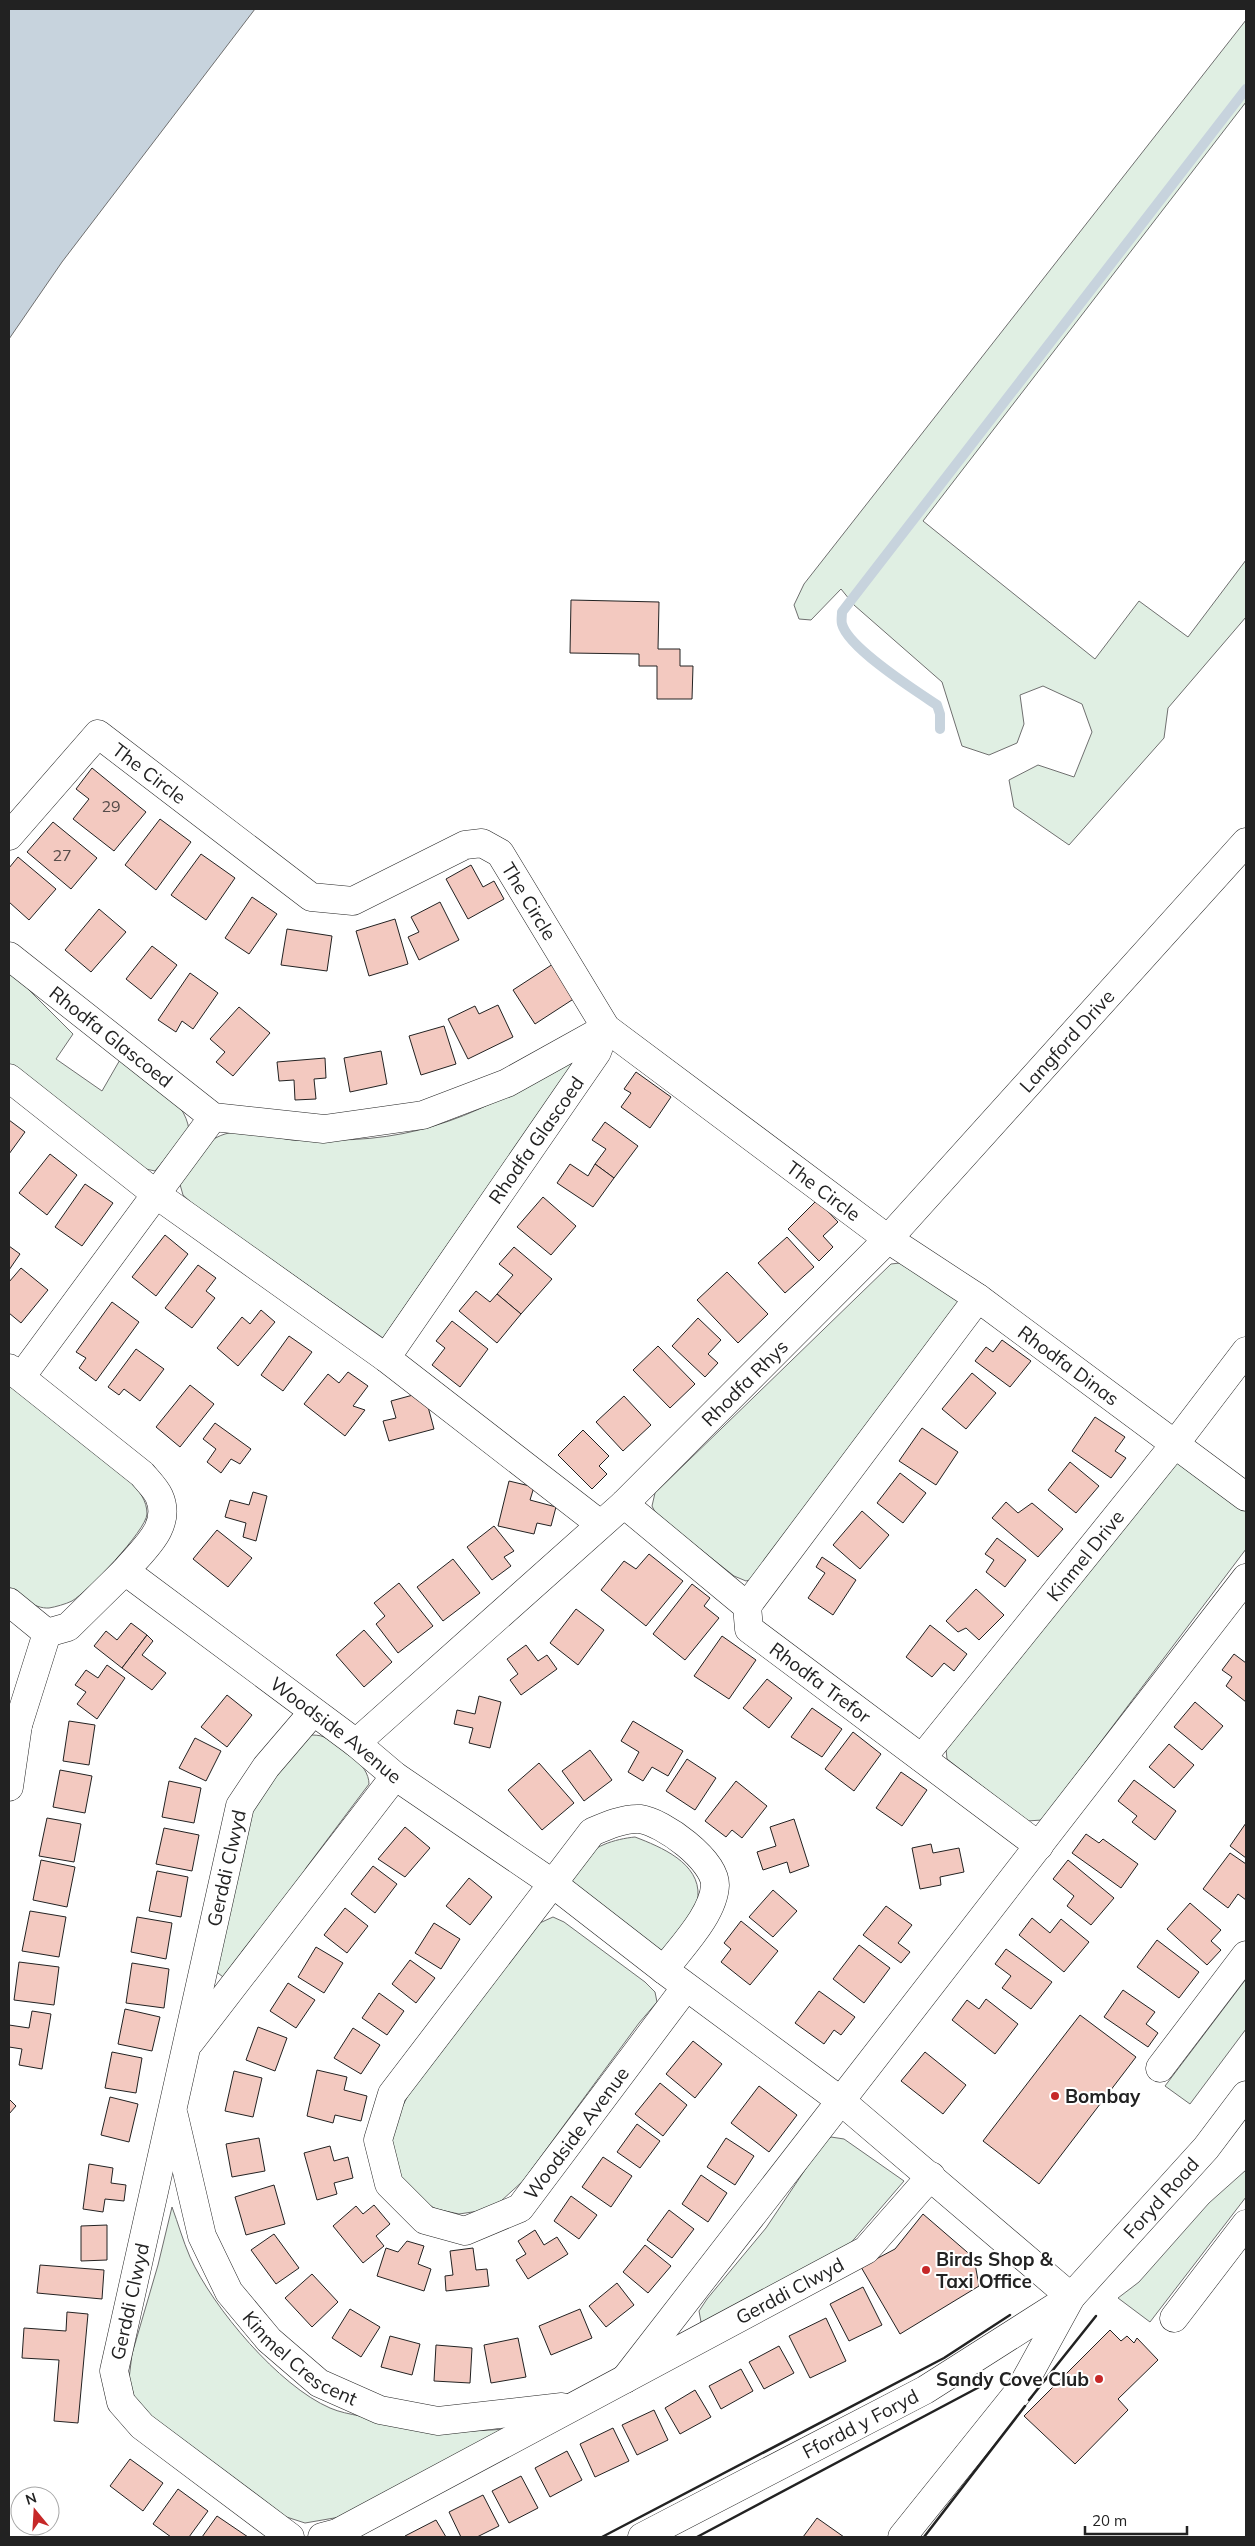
<svg xmlns="http://www.w3.org/2000/svg" width="1255" height="2546" viewBox="0 0 1255 2546" font-family="Mulish,sans-serif">
<style>
.green{fill:#e0efe3;stroke:#6f6f6f}
.water{fill:#c7d3dd;stroke:#6f6f6f}
.lines{fill:none;stroke-linecap:round;stroke-linejoin:round}
.stream{stroke:#c7d3dd;stroke-width:10}
.building{fill:#f3c9c0;stroke:#222}
.minor-casing{stroke:#222;stroke-width:29}
.primary-casing{stroke:#222;stroke-width:29}
.minor{stroke:#fff;stroke-width:28}
.primary{stroke:#fff;stroke-width:28}
.wall{stroke:#222;stroke-width:2.5}
.poi-dot{fill:#c62828;stroke:#fff;stroke-width:2}
.labels{text-anchor:middle;stroke-width:4;stroke-linejoin:round;paint-order:stroke}
.number-label{font-size:16px;fill:#564c4a}
.street-label{font-size:19px;fill:#222;stroke:#fff}
.poi-label{font-size:19px;font-weight:bold;fill:#222;stroke:#fff;text-anchor:start}
</style>
<rect width="100%" height="100%" fill="#fff"/>
<g class="green">
<path d="M1246 20V102L923 521 1095 659 1139 601 1188 637 1246 560V617L1168 708 1164 738 1069 845 1014 807 1009 780 1038 765 1074 777 1092 732 1082 704 1043 686 1020 695 1024 724 1017 743 989 755 962 746 942 682 854 605 841 589 811 620 799 619 794 605 804 584Z"/>
<path d="M9 970 73 1034 56 1059 102 1091 121 1058C145 1077 185 1097 189 1130L155 1171 146 1169 9 1067Z"/>
<path d="M580 1053 383 1338 196 1207 183 1195 179 1181C193 1162 202 1141 225 1134 247 1127 271 1137 292 1140 306 1141 320 1140 334 1140 434 1140 497 1104 580 1053Z"/>
<path d="M908 1262 961 1295 960 1308 759 1577 746 1581 734 1576 656 1514 652 1506 655 1493 891 1264Z"/>
<path d="M9 1384 130 1481C139 1491 147 1500 147 1514 146 1531 87 1592 72 1601 66 1604 55 1607 49 1608 34 1609 20 1596 9 1587Z"/>
<path d="M1174 1460 1246 1509V1549L1042 1820 1027 1821 947 1759 946 1749Z"/>
<path d="M309 1735C314 1735 320 1735 324 1737 341 1746 369 1764 369 1784L306 1868 291 1898 243 1950 227 1980 214 1970 253 1804Z"/>
<path d="M635 1837C661 1847 700 1863 698 1896 697 1902 696 1910 693 1915 686 1928 672 1940 662 1950L653 1949 570 1885C573 1878 575 1870 579 1864 591 1846 615 1839 635 1837Z"/>
<path d="M553 1917 564 1922 645 1982 655 1992 657 2002 639 2023 523 2181 501 2201 479 2211 459 2214 436 2209 416 2197 401 2185 391 2141 399 2113 416 2080 533 1926Z"/>
<path d="M1246 1979V2029L1190 2104 1165 2086Z"/>
<path d="M831 2137 844 2139 904 2181 843 2252 709 2324 701 2322 699 2311 707 2299 766 2228 821 2146Z"/>
<path d="M1246 2170V2197L1150 2322 1118 2298 1139 2282 1209 2203Z"/>
<path d="M172 2207C178 2223 183 2241 190 2257 213 2308 279 2386 330 2408 339 2412 350 2414 360 2416 407 2429 455 2434 503 2429L340 2517 305 2523 268 2511 144 2413 134 2396 129 2379 132 2354 158 2265Z"/>
</g>
<path class="water" d="M9 9H255L62 262 9 339Z"/>
<g class="lines">
<path class="stream" d="M940 729V714L937 705C916 691 848 648 842 624 841 621 842 616 842 612L1246 89"/>
</g>
<g class="building">
<path d="M571 600 659 602 658 649H680V666H693L692 699H657V666H639V654L570 653Z"/>
<path d="M92 768 146 812 114 851 73 819 89 799 76 789Z"/>
<path d="M160 819 191 842 156 890 125 865Z"/>
<path d="M53 822 97 858 71 889 27 852Z"/>
<path d="M201 854 235 878 206 920 171 895Z"/>
<path d="M18 857 56 889 29 920 9 902V868Z"/>
<path d="M471 865 483 887 494 881 504 899 468 919 446 879Z"/>
<path d="M252 897 277 914 249 954 225 938Z"/>
<path d="M440 902 459 940 419 960 408 937 419 932 411 917Z"/>
<path d="M99 909 126 932 91 972 65 950Z"/>
<path d="M395 919 408 964 369 976 356 931Z"/>
<path d="M287 929 332 936 327 971 281 965Z"/>
<path d="M152 946 177 965 151 999 126 979Z"/>
<path d="M553 964 575 998 535 1024 513 990Z"/>
<path d="M190 973 218 993 193 1029 182 1021 176 1032 158 1020Z"/>
<path d="M498 1005 513 1037 468 1059 448 1019 475 1006 479 1014Z"/>
<path d="M239 1007 270 1033 233 1076 216 1062 225 1052 210 1039Z"/>
<path d="M444 1026 456 1064 421 1075 409 1036Z"/>
<path d="M381 1051 387 1084 350 1092 344 1058Z"/>
<path d="M325 1058 326 1078 314 1079 316 1099 295 1100 294 1080 279 1081 277 1062Z"/>
<path d="M636 1072 671 1097 650 1128 621 1107 631 1093 624 1089Z"/>
<path d="M9 1120 25 1132 9 1154Z"/>
<path d="M605 1122 638 1146 614 1178 595 1164 606 1149 592 1140Z"/>
<path d="M50 1154 77 1175 47 1215 19 1193Z"/>
<path d="M570 1164 588 1176 595 1164 614 1178 593 1207 557 1183Z"/>
<path d="M85 1184 113 1203 82 1246 55 1227Z"/>
<path d="M543 1197 576 1226 551 1255 517 1227Z"/>
<path d="M817 1200 838 1222 823 1236 833 1247 819 1261 788 1229Z"/>
<path d="M165 1235 188 1254 156 1296 132 1277Z"/>
<path d="M787 1237 814 1267 785 1293 758 1263Z"/>
<path d="M9 1246 20 1254 9 1270Z"/>
<path d="M514 1247 552 1279 521 1314 497 1294 513 1275 499 1264Z"/>
<path d="M198 1265 216 1278 206 1291 215 1298 192 1328 165 1308Z"/>
<path d="M21 1268 48 1290 21 1323 9 1313V1282Z"/>
<path d="M727 1272 768 1314 738 1343 697 1300Z"/>
<path d="M476 1291 490 1302 497 1294 521 1314 497 1343 459 1311Z"/>
<path d="M112 1302 139 1322 96 1381 79 1368 86 1358 76 1352Z"/>
<path d="M261 1310 275 1322 238 1366 217 1348 242 1317 250 1324Z"/>
<path d="M698 1318 721 1340 708 1354 718 1363 705 1377 672 1346Z"/>
<path d="M452 1321 488 1349 460 1387 432 1365 445 1348 436 1341Z"/>
<path d="M289 1336 312 1352 283 1391 261 1375Z"/>
<path d="M1002 1340 1031 1361 1010 1387 975 1361 986 1347 993 1352Z"/>
<path d="M658 1346 695 1384 670 1408 633 1370Z"/>
<path d="M136 1349 164 1369 140 1401 124 1389 119 1395 108 1387Z"/>
<path d="M348 1372 368 1386 353 1406 365 1410 345 1436 304 1404 328 1374 339 1383Z"/>
<path d="M972 1373 996 1393 966 1429 942 1409Z"/>
<path d="M190 1385 214 1404 180 1447 156 1427Z"/>
<path d="M424 1392 434 1429 389 1441 383 1421 396 1418 391 1401Z"/>
<path d="M624 1396 651 1425 623 1451 596 1422Z"/>
<path d="M1095 1417 1125 1437 1115 1451 1126 1458 1111 1478 1072 1451Z"/>
<path d="M215 1423 251 1449 240 1464 231 1459 221 1473 207 1462 216 1449 203 1439Z"/>
<path d="M922 1428 958 1452 936 1485 899 1461Z"/>
<path d="M583 1430 609 1456 599 1466 607 1474 592 1489 558 1455Z"/>
<path d="M1070 1462 1099 1486 1076 1513 1048 1490Z"/>
<path d="M900 1473 926 1493 903 1523 877 1503Z"/>
<path d="M509 1481 534 1487 530 1500 556 1507 551 1526 537 1523 534 1534 498 1526Z"/>
<path d="M253 1492 267 1496 256 1541 243 1537 246 1523 225 1517 230 1500 249 1505Z"/>
<path d="M1006 1502 1018 1513 1032 1503 1063 1529 1038 1557 992 1518Z"/>
<path d="M862 1511 889 1535 860 1569 833 1545Z"/>
<path d="M494 1526 514 1551 504 1557 511 1566 492 1580 467 1547Z"/>
<path d="M217 1530 252 1558 228 1587 193 1559Z"/>
<path d="M997 1538 1026 1560 1005 1587 986 1572 994 1560 985 1554Z"/>
<path d="M649 1554 683 1581 646 1626 601 1590 624 1561 636 1569Z"/>
<path d="M822 1557 856 1580 833 1615 808 1598 825 1573 816 1567Z"/>
<path d="M453 1559 480 1593 443 1621 417 1587Z"/>
<path d="M399 1583 433 1626 398 1653 376 1624 385 1616 374 1603Z"/>
<path d="M692 1584 710 1598 704 1606 719 1618 685 1660 653 1634Z"/>
<path d="M976 1589 1004 1615 979 1640 966 1628 958 1632 946 1621Z"/>
<path d="M576 1609 604 1630 578 1665 550 1643Z"/>
<path d="M131 1623 147 1635 122 1668 94 1646 106 1631 117 1640Z"/>
<path d="M930 1625 967 1654 954 1671 944 1663 932 1677 906 1657Z"/>
<path d="M364 1630 392 1662 364 1687 336 1655Z"/>
<path d="M147 1635 153 1641 142 1655 166 1673 152 1690 122 1668Z"/>
<path d="M722 1636 756 1660 729 1699 694 1676Z"/>
<path d="M526 1645 538 1661 547 1655 557 1669 521 1695 510 1680 518 1674 507 1659Z"/>
<path d="M1234 1654 1246 1663V1702L1226 1686 1232 1677 1222 1670Z"/>
<path d="M107 1665 125 1678 97 1719 77 1704 86 1692 75 1685 86 1670 98 1678Z"/>
<path d="M767 1679 792 1698 769 1728 743 1708Z"/>
<path d="M227 1695 252 1715 227 1747 201 1727Z"/>
<path d="M479 1696 501 1702 490 1748 469 1743 473 1728 454 1724 457 1710 475 1714Z"/>
<path d="M1195 1702 1223 1726 1202 1750 1174 1727Z"/>
<path d="M812 1708 842 1729 822 1757 791 1737Z"/>
<path d="M69 1721 95 1725 89 1765 63 1761Z"/>
<path d="M633 1721 683 1751 668 1776 652 1767 643 1781 628 1772 639 1752 621 1741Z"/>
<path d="M853 1732 881 1754 854 1791 825 1769Z"/>
<path d="M195 1738 221 1751 206 1781 179 1768Z"/>
<path d="M1169 1744 1194 1765 1174 1788 1149 1767Z"/>
<path d="M590 1750 612 1780 584 1801 562 1771Z"/>
<path d="M687 1759 716 1778 695 1810 666 1791Z"/>
<path d="M539 1763 574 1803 542 1830 508 1790Z"/>
<path d="M60 1770 92 1776 85 1813 53 1807Z"/>
<path d="M901 1772 927 1790 902 1826 876 1808Z"/>
<path d="M1134 1780 1176 1811 1155 1840 1132 1822 1137 1816 1118 1801Z"/>
<path d="M169 1781 201 1788 194 1823 162 1817Z"/>
<path d="M736 1781 767 1806 742 1838 732 1830 726 1837 705 1821Z"/>
<path d="M47 1818 81 1824 74 1862 39 1856Z"/>
<path d="M794 1819 809 1866 790 1873 787 1862 763 1870 757 1852 776 1846 770 1827Z"/>
<path d="M1246 1823V1858L1230 1846Z"/>
<path d="M405 1827 430 1848 405 1877 378 1859Z"/>
<path d="M164 1828 199 1835 192 1871 156 1864Z"/>
<path d="M1086 1834 1099 1843 1103 1839 1138 1864 1121 1888 1072 1853Z"/>
<path d="M931 1844 933 1853 959 1848 964 1872 940 1877 941 1885 920 1889 912 1848Z"/>
<path d="M1230 1853 1246 1864V1900L1238 1894 1228 1908 1203 1889Z"/>
<path d="M41 1860 75 1867 67 1907 33 1900Z"/>
<path d="M1068 1860 1114 1898 1091 1925 1067 1906 1074 1896 1053 1879Z"/>
<path d="M373 1866 397 1884 375 1913 351 1894Z"/>
<path d="M157 1871 188 1877 181 1917 149 1911Z"/>
<path d="M469 1878 492 1897 470 1925 446 1906Z"/>
<path d="M773 1890 797 1911 773 1937 749 1917Z"/>
<path d="M1190 1903 1221 1930 1211 1941 1221 1950 1207 1965 1167 1929Z"/>
<path d="M886 1906 912 1925 898 1943 910 1952 901 1963 863 1935Z"/>
<path d="M345 1908 368 1926 347 1953 324 1935Z"/>
<path d="M30 1911 66 1917 59 1957 22 1951Z"/>
<path d="M137 1917 172 1923 166 1959 131 1952Z"/>
<path d="M1032 1918 1050 1933 1061 1919 1089 1942 1064 1972 1019 1935Z"/>
<path d="M741 1921 778 1951 750 1985 721 1962 731 1949 724 1943Z"/>
<path d="M434 1923 460 1939 441 1969 415 1953Z"/>
<path d="M1157 1940 1199 1972 1179 1998 1137 1967Z"/>
<path d="M859 1945 890 1968 864 2003 833 1979Z"/>
<path d="M316 1947 343 1963 324 1993 298 1977Z"/>
<path d="M1006 1949 1052 1982 1031 2009 1002 1988 1011 1976 995 1964Z"/>
<path d="M410 1960 435 1978 416 2003 392 1984Z"/>
<path d="M19 1962 59 1967 54 2005 14 2000Z"/>
<path d="M132 1963 169 1969 164 2008 126 2003Z"/>
<path d="M288 1983 315 2000 296 2028 270 2011Z"/>
<path d="M1123 1990 1155 2012 1146 2024 1158 2033 1148 2047 1104 2017Z"/>
<path d="M819 1991 855 2017 841 2035 834 2030 824 2044 795 2023Z"/>
<path d="M379 1993 404 2011 387 2035 362 2018Z"/>
<path d="M986 1999 1018 2024 995 2054 952 2020 967 2000 979 2009Z"/>
<path d="M125 2009 160 2017 152 2051 118 2044Z"/>
<path d="M32 2011 51 2014 42 2069 19 2065 22 2049 9 2047V2025L29 2028Z"/>
<path d="M1080 2015 1136 2057 1039 2184 983 2141Z"/>
<path d="M258 2027 287 2038 275 2071 246 2060Z"/>
<path d="M353 2028 380 2045 361 2074 334 2058Z"/>
<path d="M693 2041 722 2064 695 2098 666 2074Z"/>
<path d="M112 2052 142 2058 136 2093 105 2088Z"/>
<path d="M925 2052 966 2085 943 2114 901 2081Z"/>
<path d="M317 2070 347 2077 344 2090 367 2096 361 2121 335 2115 333 2123 307 2116Z"/>
<path d="M234 2071 262 2078 253 2117 225 2111Z"/>
<path d="M660 2083 687 2105 663 2136 635 2114Z"/>
<path d="M759 2086 797 2115 769 2152 731 2123Z"/>
<path d="M110 2097 138 2104 129 2142 101 2135Z"/>
<path d="M9 2099 16 2106 9 2114Z"/>
<path d="M637 2124 660 2141 640 2168 617 2152Z"/>
<path d="M259 2138 265 2171 232 2177 226 2144Z"/>
<path d="M726 2138 754 2156 735 2185 707 2167Z"/>
<path d="M330 2146 334 2161 348 2157 353 2178 334 2183 337 2194 317 2200 304 2153Z"/>
<path d="M603 2157 632 2176 611 2207 582 2187Z"/>
<path d="M89 2164 113 2168 111 2183 126 2185 124 2201 105 2199 103 2212 83 2209Z"/>
<path d="M701 2175 727 2193 708 2222 682 2204Z"/>
<path d="M274 2185 285 2224 246 2235 235 2197Z"/>
<path d="M571 2196 597 2215 579 2239 554 2221Z"/>
<path d="M374 2205 390 2224 376 2236 384 2246 363 2263 333 2226 356 2206 363 2214Z"/>
<path d="M669 2210 694 2229 672 2258 647 2240Z"/>
<path d="M923 2214 974 2258 979 2286 900 2334 861 2267 895 2249Z"/>
<path d="M107 2225V2260L81 2261V2226Z"/>
<path d="M535 2230 544 2245 557 2237 568 2254 528 2279 516 2260 526 2254 518 2241Z"/>
<path d="M274 2234 299 2268 276 2284 251 2250Z"/>
<path d="M407 2241 424 2246 418 2264 431 2269 424 2291 377 2276 386 2248 398 2252Z"/>
<path d="M645 2245 671 2266 648 2293 623 2272Z"/>
<path d="M473 2248 476 2270 487 2269 489 2286 446 2291 445 2276 453 2275 450 2251Z"/>
<path d="M40 2265 104 2270 102 2299 37 2293Z"/>
<path d="M312 2274 338 2302 312 2327 285 2298Z"/>
<path d="M617 2283 634 2305 606 2327 589 2306Z"/>
<path d="M863 2287 882 2325 849 2341 830 2304Z"/>
<path d="M350 2309 380 2327 361 2357 332 2338Z"/>
<path d="M580 2309 592 2338 551 2355 539 2326Z"/>
<path d="M67 2312 88 2314 78 2423 54 2421 59 2360 22 2358 24 2328 66 2331Z"/>
<path d="M826 2318 846 2361 810 2378 789 2336Z"/>
<path d="M1110 2330 1121 2341 1127 2336 1134 2343 1137 2338 1158 2360 1118 2399 1128 2410 1075 2464 1024 2416Z"/>
<path d="M390 2336 420 2344 412 2375 381 2367Z"/>
<path d="M518 2338 526 2377 491 2383 484 2345Z"/>
<path d="M436 2345 472 2348 470 2383 434 2381Z"/>
<path d="M779 2346 794 2373 764 2389 749 2362Z"/>
<path d="M741 2369 753 2391 721 2409 709 2386Z"/>
<path d="M695 2390 711 2417 680 2434 665 2408Z"/>
<path d="M654 2410 668 2440 637 2455 622 2425Z"/>
<path d="M613 2428 629 2461 595 2477 580 2444Z"/>
<path d="M567 2451 582 2480 550 2497 535 2468Z"/>
<path d="M130 2459 163 2483 143 2511 110 2486Z"/>
<path d="M521 2476 538 2508 509 2523 492 2491Z"/>
<path d="M178 2489 208 2511 189 2537H171L153 2524Z"/>
<path d="M483 2495 499 2526 477 2537H461L449 2512Z"/>
<path d="M217 2516 248 2537H202Z"/>
<path d="M817 2518 844 2537H803Z"/>
<path d="M436 2520 446 2537H406L405 2536Z"/>
</g>
<g class="lines">
<g class="minor-casing">
<g id="minor">
<path id="s1" d="M9 836 98 734 311 897 353 901 465 845 482 843 500 853 606 1028 888 1239 978 1298 1246 1497"/>
<path id="s2" d="M9 956 213 1117 324 1129 423 1115 507 1083 606 1028 597 1052 386 1358"/>
<path d="M9 1078 157 1195 386 1358 600 1524"/>
<path id="s3" d="M9 1368 142 1474C148 1481 156 1489 159 1496 173 1527 142 1550 125 1571L356 1743 395 1776 552 1883 664 1970 841 2101 1071 2297 1020 2390 902 2537"/>
<path d="M21 1377 213 1117"/>
<path id="s4" d="M624 1504 747 1606 749 1629 1039 1846"/>
<path d="M9 1602 47 1633 68 1627 125 1571"/>
<path d="M747 1606 978 1298"/>
<path d="M18 1725 47 1633"/>
<path d="M9 1736 18 1725 9 1787"/>
<path id="s5" d="M356 1743 624 1504 888 1239 1246 842"/>
<path id="s6" d="M922 1758 1175 1444 1246 1351"/>
<path id="s7" d="M664 1970C681 1947 714 1914 715 1885 715 1860 663 1822 640 1819 624 1818 606 1826 592 1832L392 2094 378 2140 389 2184 425 2220 465 2231 520 2208 686 1987"/>
<path d="M190 2042 395 1776"/>
<path d="M1160 2068 1246 1955"/>
<path id="s8" d="M174 2116 202 2236 229 2292 269 2340 319 2383 380 2410 438 2421 562 2407"/>
<path d="M1174 2318 1246 2224"/>
<path d="M625 2379 1246 1578"/>
<path id="s9" d="M290 2537 142 2426 121 2402 114 2371 240 1806 266 1767 313 1712"/>
<path id="s10" d="M322 2537 337 2533 866 2250 931 2176"/>
</g>
</g>
<g class="primary-casing">
<g id="primary">
<path id="s11" d="M642 2537 925 2390 1071 2297 1206 2148 1246 2095"/>
</g>
</g>
<use href="#minor" class="minor"/>
<use href="#primary" class="primary"/>
<g class="wall">
<path d="M1029 2400 1096 2316"/>
<path d="M602 2537 944 2358 1010 2315"/>
<path d="M697 2537 983 2385"/>
<path d="M924 2537 1025 2406"/>
</g>
</g>
<g class="poi-dot">
<circle cx="1055" cy="2096" r="5"/>
<circle cx="926" cy="2270" r="5"/>
<circle cx="1099" cy="2379" r="5"/>
</g>
<g class="labels">
<g class="number-label">
<text x="111" y="812">29</text>
<text x="62" y="861">27</text>
</g>
<g class="street-label">
<text dy="7" stroke="none"><textPath href="#s1" startOffset="200">The Circle</textPath></text>
<text dy="7" stroke="none"><textPath href="#s1" startOffset="665">The Circle</textPath></text>
<text dy="7" stroke="none"><textPath href="#s2" startOffset="130">Rhodfa Glascoed</textPath></text>
<text dy="7" stroke="none"><textPath href="#s5" startOffset="1000">Langford Drive</textPath></text>
<text transform="translate(536 1140) rotate(-55)" y="7">Rhodfa Glascoed</text>
<text dy="7" stroke="none"><textPath href="#s1" startOffset="1085">The Circle</textPath></text>
<text dy="7" stroke="none"><textPath href="#s1" startOffset="1386">Rhodfa Dinas</textPath></text>
<text dy="7" stroke="none"><textPath href="#s5" startOffset="530">Rhodfa Rhys</textPath></text>
<text dy="7" stroke="none"><textPath href="#s6" startOffset="260">Kinmel Drive</textPath></text>
<text dy="7" stroke="none"><textPath href="#s4" startOffset="272">Rhodfa Trefor</textPath></text>
<text dy="7" stroke="none"><textPath href="#s3" startOffset="550">Woodside Avenue</textPath></text>
<text dy="7" stroke="none"><textPath href="#s9" startOffset="764">Gerddi Clwyd</textPath></text>
<text dy="7" stroke="none"><textPath href="#s7" startOffset="924">Woodside Avenue</textPath></text>
<text dy="7" stroke="none"><textPath href="#s11" startOffset="626">Foryd Road</textPath></text>
<text dy="7" stroke="none"><textPath href="#s10" startOffset="529">Gerddi Clwyd</textPath></text>
<text dy="7" stroke="none"><textPath href="#s9" startOffset="320">Gerddi Clwyd</textPath></text>
<text dy="7" stroke="none"><textPath href="#s8" startOffset="284">Kinmel Crescent</textPath></text>
<text dy="7" stroke="none"><textPath href="#s11" startOffset="246">Ffordd y Foryd</textPath></text>
</g>
<g class="poi-label">
<text x="1065" y="2103">Bombay</text>
<text x="936" y="2266">Birds Shop &amp;<tspan x="936" dy="22">Taxi Office</tspan></text>
<text x="1089" y="2386" text-anchor="end">Sandy Cove Club</text>
</g>
</g>
<rect width="1255" height="2546" fill="none" stroke="#222222" stroke-width="20"/>
<g transform="translate(35 2511) rotate(342)"><circle r="24" fill="#ffffff" stroke="#a7a7a7"/>
<path d="M0-4L9 19L0 12L-9 19Z" fill="#c62828"/>
<text y="-8" font-size="14" font-weight="bold" text-anchor="middle" fill="#222222">N</text>
</g>
<path d="M1085 2526v8h102v-8" fill="none" stroke="#222222" stroke-width="2.5"/>
<text x="1092" y="2526" font-size="15" fill="#222222" stroke="#ffffff" stroke-width="4" paint-order="stroke">20 m</text>
</svg>
